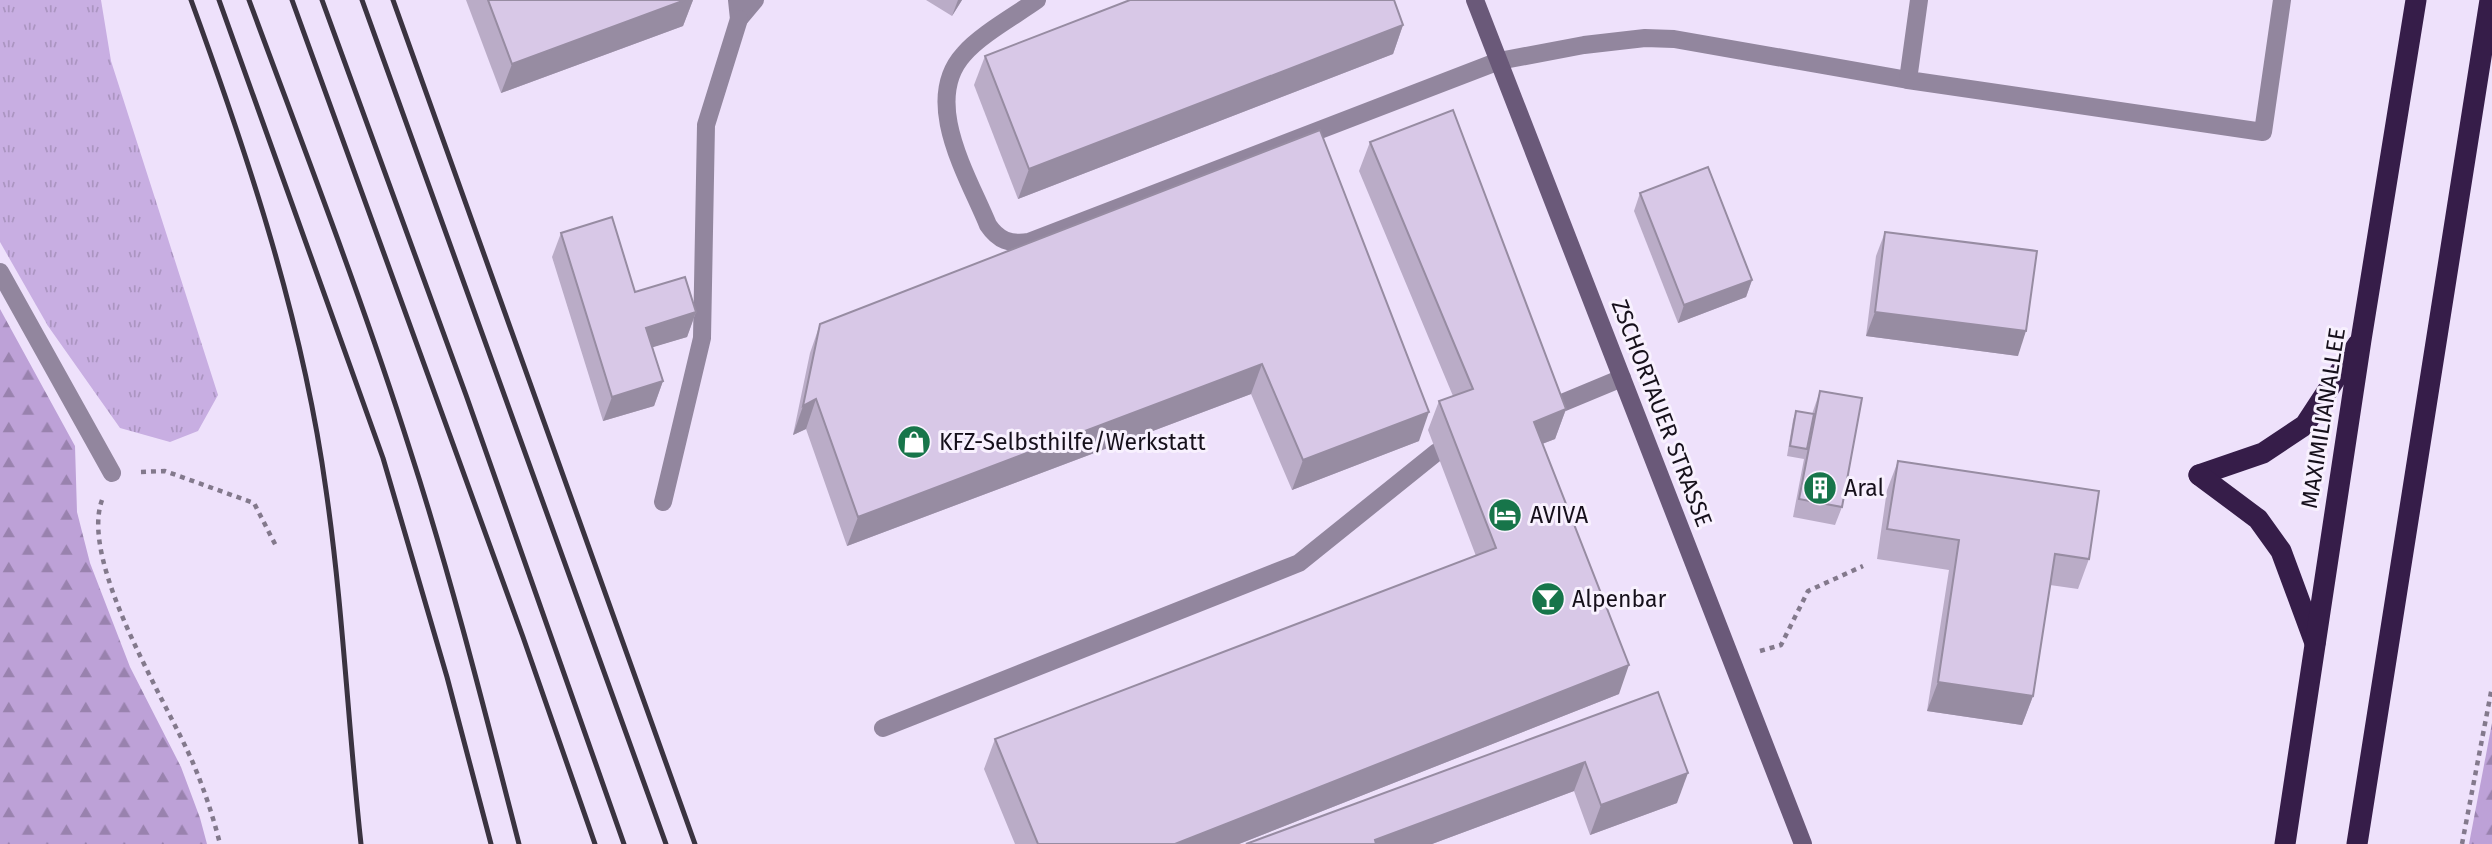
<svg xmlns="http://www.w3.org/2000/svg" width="2492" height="844" viewBox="0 0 2492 844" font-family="'Fira Sans',sans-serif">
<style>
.grass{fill:url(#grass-tufts)}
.forest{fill:url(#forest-firs)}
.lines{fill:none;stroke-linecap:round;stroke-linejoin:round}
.path{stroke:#83798c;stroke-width:4.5;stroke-dasharray:5 5;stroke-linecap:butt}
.lane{stroke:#92869e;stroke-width:18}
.secondary{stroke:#6a5979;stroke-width:18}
.highway{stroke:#361d49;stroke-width:21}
.rail{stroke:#3a3340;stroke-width:5}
.wall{fill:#baacc7}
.shaded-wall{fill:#978ca2}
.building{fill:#d8c8e7;stroke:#978ca2;stroke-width:2}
.labels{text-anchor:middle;stroke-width:6;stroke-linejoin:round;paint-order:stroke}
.street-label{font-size:23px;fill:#16101b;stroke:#f8f1fe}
.poi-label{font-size:23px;fill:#16101b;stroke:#f8f1fe;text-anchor:start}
</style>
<defs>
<pattern id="grass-tufts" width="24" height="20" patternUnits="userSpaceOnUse" patternTransform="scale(1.75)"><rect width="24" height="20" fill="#c8aee2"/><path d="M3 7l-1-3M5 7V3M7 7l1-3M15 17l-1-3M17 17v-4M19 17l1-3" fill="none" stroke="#ab95c1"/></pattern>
<pattern id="forest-firs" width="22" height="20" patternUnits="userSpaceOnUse" patternTransform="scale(1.75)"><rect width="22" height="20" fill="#bda1d7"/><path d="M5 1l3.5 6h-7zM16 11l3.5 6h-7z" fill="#9982ae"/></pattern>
</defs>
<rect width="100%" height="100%" fill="#eee1fb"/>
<path class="grass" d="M0 0H101L111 61 218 395 198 431 170 442 120 428 48 326 0 242Z"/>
<g class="forest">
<path d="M0 309 75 446 77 512 90 563 130 667 181 767 200 818 207 844H0Z"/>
<path d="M2492 723V844H2469Z"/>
</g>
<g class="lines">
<g class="path">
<path d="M141 472 165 471 254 503 276 546"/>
<path d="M102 500C79 563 167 702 193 763 204 789 213 816 220 844"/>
<path d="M1760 651 1781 645 1808 591 1863 566"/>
<path d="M2462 844 2492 687"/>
</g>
<g class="lane">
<path d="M737 0 739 19 755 0"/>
<path d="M1037 0C1016 15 980 35 964 54 921 101 968 176 988 225 998 240 1010 245 1029 242L1499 61 1584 45 1645 38 1674 39 1908 80"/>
<path d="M1919 0 1908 80 2263 132 2282 0"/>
<path d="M0 272 112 473"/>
<path d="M1545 410 1622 378"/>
<path d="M663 502 702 338 706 125 739 19"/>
<path d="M883 728 1299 563 1437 452"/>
</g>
<path class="secondary" d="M1475 0 1803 844"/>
<g class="highway">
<path d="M2199 475 2263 453 2305 425 2358 344"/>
<path d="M2199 475 2258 519 2281 551 2315 643"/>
<path d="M2285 844 2361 340 2416 0"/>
<path d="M2357 844 2490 0"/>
</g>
<g class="rail">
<path d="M191 0C249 159 303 322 326 490 343 607 348 726 361 844"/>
<path d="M219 0 383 458 447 677 491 844"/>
<path d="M249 0C304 149 362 298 410 450 452 580 485 712 519 844"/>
<path d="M292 0 523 637 595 844"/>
<path d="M322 0 466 395 624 844"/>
<path d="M362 0 666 844"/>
<path d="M393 0 695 844"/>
</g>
</g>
<g class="wall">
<path d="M466 0H693L683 26 501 93Z"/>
<path d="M926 0H962L952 16Z"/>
<path d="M1403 25 1393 54 1018 199 974 85 985 56Z"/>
<path d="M1320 130 1419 441 1292 490 1251 394 847 546 806 429 793 435 810 353 820 324Z"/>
<path d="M1370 142 1566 409 1555 439 1542 444 1619 694 1239 844H1015L984 769 995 739 1476 556 1428 430 1439 401 1453 396 1359 171Z"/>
<path d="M1640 193 1752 280 1746 297 1678 323 1634 211Z"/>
<path d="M1885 232 2018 356 1866 336 1876 256Z"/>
<path d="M561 233 635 292 696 312 687 337 652 347 663 381 654 406 603 421 552 257Z"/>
<path d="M1820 391 1842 507 1835 525 1793 517 1804 459 1787 456 1793 420 1796 411 1812 414Z"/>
<path d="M1898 461 2089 559 2078 589 2050 585 2033 696 2022 725 1927 711 1949 570 1877 559 1887 490Z"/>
<path d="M1658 692 1677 803 1590 835 1574 791 1432 844H1246Z"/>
</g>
<g class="shaded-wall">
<path d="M685 0H693L683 26 501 93 512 64Z"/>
<path d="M958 0H962L952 16Z"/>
<path d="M1403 25 1393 54 1018 199 1029 169Z"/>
<path d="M1752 280 1746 297 1678 323 1684 305Z"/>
<path d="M696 312 687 337 637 352 646 328Z"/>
<path d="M1875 312 2026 331 2018 356 1866 336Z"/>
<path d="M1262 364 1251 394 847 546 858 517Z"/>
<path d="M663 381 654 406 603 421 612 397Z"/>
<path d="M816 399 806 429 793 435 803 406Z"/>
<path d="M1566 409 1555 439 1523 451 1534 422Z"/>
<path d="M1429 412 1419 441 1292 490 1303 460Z"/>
<path d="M1629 665 1619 694 1239 844H1175Z"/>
<path d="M1938 682 2033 696 2022 725 1927 711Z"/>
<path d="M1585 762 1574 791 1432 844H1373L1375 840Z"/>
<path d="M1688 773 1677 803 1590 835 1601 805Z"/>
</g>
<g class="building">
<path d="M488 0H685L512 64Z"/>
<path d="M1130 0H1394L1403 25 1029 169 985 56Z"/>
<path d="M1453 110 1566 409 1534 422 1629 665 1175 844H1038L995 739 1496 548 1439 401 1473 389 1370 142Z"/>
<path d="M1320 130 1429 412 1303 460 1262 364 858 517 816 399 803 406 820 324Z"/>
<path d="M1708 167 1752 280 1684 305 1640 193Z"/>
<path d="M612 217 635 292 685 277 696 312 646 328 663 381 612 397 561 233Z"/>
<path d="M1885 232 2037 251 2026 331 1875 312Z"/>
<path d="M1820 391 1862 398 1842 507 1799 499Z"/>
<path d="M1796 411 1814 414 1807 449 1790 446Z"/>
<path d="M1898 461 2099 491 2089 559 2055 554 2033 696 1938 682 1959 540 1887 529Z"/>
<path d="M1658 692 1688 773 1601 805 1585 762 1375 840 1376 844H1246Z"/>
</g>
<defs>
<g id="shop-disc" transform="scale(1.75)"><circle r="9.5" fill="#17754a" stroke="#f8f1fe"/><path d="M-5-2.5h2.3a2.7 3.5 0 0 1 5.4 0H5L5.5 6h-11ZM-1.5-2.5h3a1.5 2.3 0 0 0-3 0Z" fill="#fff"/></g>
<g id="building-disc" transform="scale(1.75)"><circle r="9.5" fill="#17754a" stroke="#f8f1fe"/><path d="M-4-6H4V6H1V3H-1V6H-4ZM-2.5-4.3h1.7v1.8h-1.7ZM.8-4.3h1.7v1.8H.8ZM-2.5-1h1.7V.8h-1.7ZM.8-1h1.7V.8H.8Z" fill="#fff"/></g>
<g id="hotel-disc" transform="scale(1.75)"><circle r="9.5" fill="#17754a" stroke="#f8f1fe"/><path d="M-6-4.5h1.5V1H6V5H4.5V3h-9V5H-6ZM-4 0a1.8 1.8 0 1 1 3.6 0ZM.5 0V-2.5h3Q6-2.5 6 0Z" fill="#fff"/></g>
<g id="bar-disc" transform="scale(1.75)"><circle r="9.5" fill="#17754a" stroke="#f8f1fe"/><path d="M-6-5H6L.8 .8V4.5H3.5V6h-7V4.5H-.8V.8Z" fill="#fff"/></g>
</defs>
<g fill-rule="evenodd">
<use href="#shop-disc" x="914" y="442"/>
<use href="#building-disc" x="1820" y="488"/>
<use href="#hotel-disc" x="1505" y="515"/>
<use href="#bar-disc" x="1548" y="599"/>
</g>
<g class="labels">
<g class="street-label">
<text transform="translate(1662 413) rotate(69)" y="8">ZSCHORTAUER STRASSE</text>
<text transform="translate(2323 418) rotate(-81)" y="8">MAXIMILIANALLEE</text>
</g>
<g class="poi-label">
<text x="939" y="450">KFZ-Selbsthilfe/Werkstatt</text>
<text x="1844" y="496">Aral</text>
<text x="1530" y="523">AVIVA</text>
<text x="1572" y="607">Alpenbar</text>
</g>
</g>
</svg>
